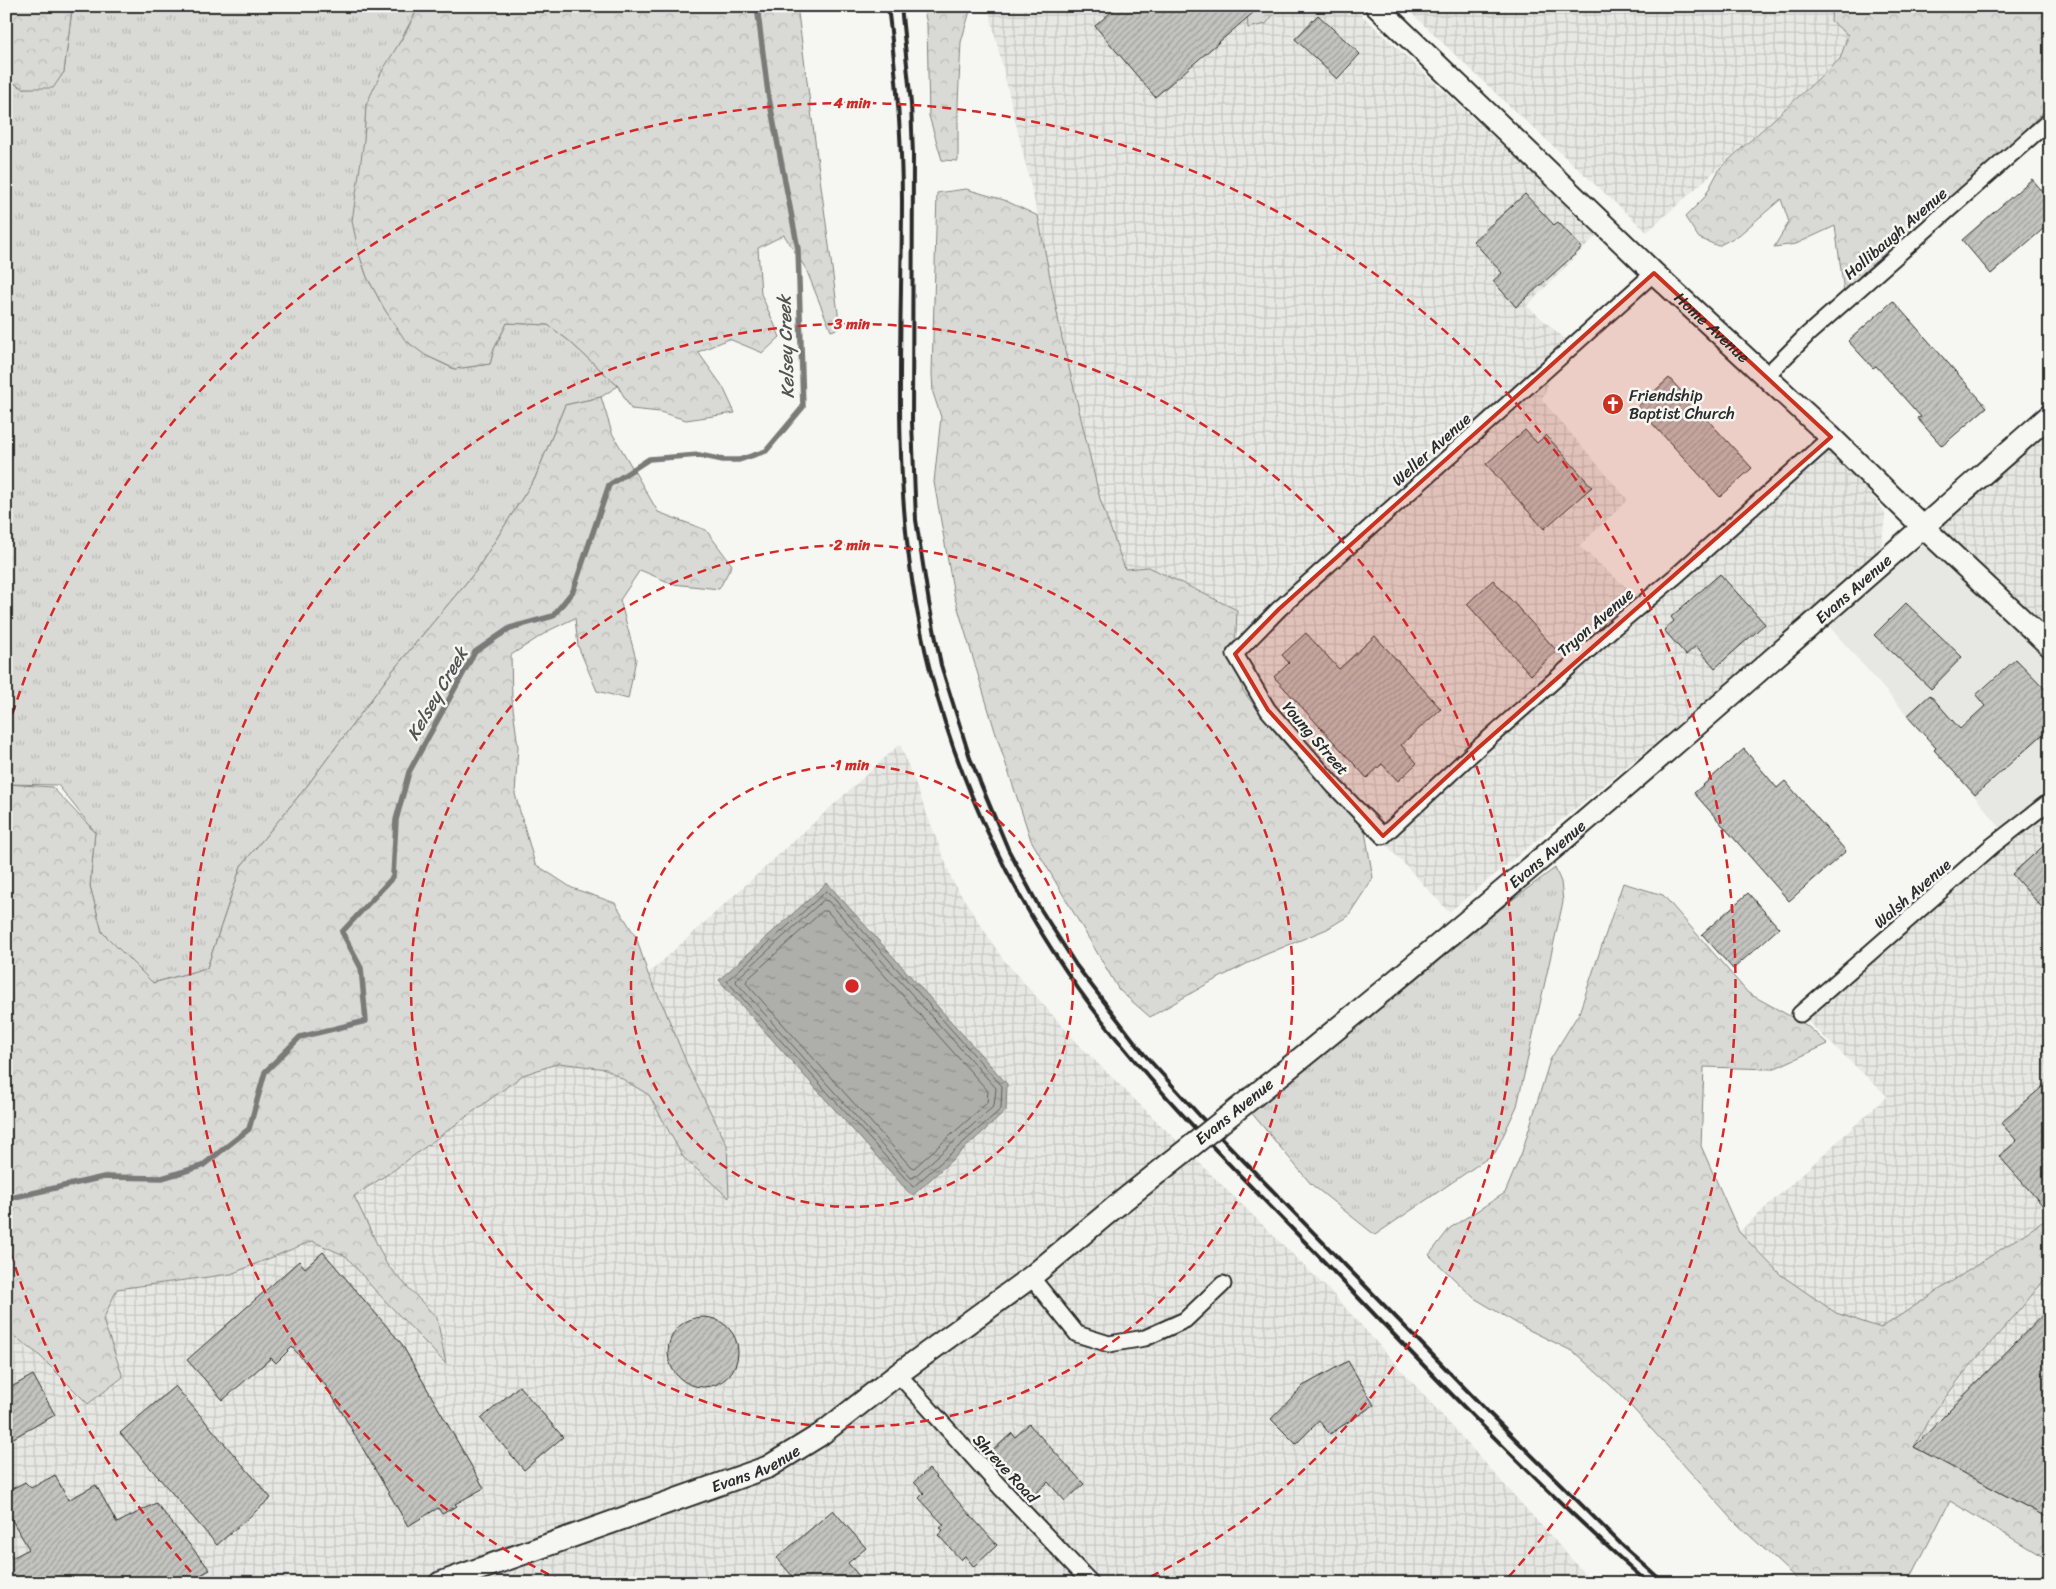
<svg xmlns="http://www.w3.org/2000/svg" width="2056" height="1589" viewBox="0 0 2056 1589" font-family="Sriracha,sans-serif">
<style>
.built{fill:#e7e7e3}
.industrial{fill:url(#industrial-grid)}
.grass{fill:url(#grass-tufts);stroke:#828280}
.forest{fill:url(#forest-crowns);stroke:#828280}
.water{fill:url(#water-ripples);stroke:#7a7a78}
.lines{fill:none;stroke-linecap:round;stroke-linejoin:round}
.shore{stroke:#5f5f5e;stroke-width:1}
.stream{stroke:#7a7a78;stroke-width:5.5}
.building{fill:url(#building-hatch);stroke:#2b2b2b}
.street-casing{stroke:#2b2b2b;stroke-width:19}
.secondary-casing{stroke:#2b2b2b;stroke-width:25}
.street{stroke:#f6f6f2;stroke-width:15}
.secondary{stroke:#f6f6f2;stroke-width:21}
.rail{stroke:#2b2b2b;stroke-width:4}
.secondary-bridge-casing{stroke:#2b2b2b;stroke-width:25;stroke-linecap:butt}
.secondary-bridge{stroke:#f6f6f2;stroke-width:21}
.marked{fill:#c8321e;fill-opacity:0.2;stroke:#c8321e;stroke-width:4;stroke-linejoin:round}
.ring{fill:none;stroke:#d62828;stroke-width:2.5;stroke-dasharray:9 6}
.labels{text-anchor:middle;stroke-width:5;stroke-linejoin:round;paint-order:stroke}
.street-label{font-size:16px;fill:#2b2b2b;stroke:#f6f6f2}
.poi-label{font-size:16px;fill:#2b2b2b;stroke:#f6f6f2;text-anchor:start}
.water-label{font-size:18px;font-style:italic;fill:#525251;stroke:#f6f6f2}
.centre{fill:#d62828;stroke:#f6f6f2;stroke-width:2.5}
.ring-label{font-size:15px;text-anchor:middle;font-weight:bold;fill:#d62828;stroke:#f6f6f2;stroke-width:5;stroke-linejoin:round;paint-order:stroke}
</style>
<defs>
<pattern id="industrial-grid" width="8" height="8" patternUnits="userSpaceOnUse" patternTransform="scale(1.25)"><rect width="8" height="8" fill="#e7e7e3"/><path d="M0 4h8M4 0v8" fill="none" stroke="#c6c6c3"/></pattern>
<pattern id="grass-tufts" width="24" height="20" patternUnits="userSpaceOnUse" patternTransform="scale(1.25)"><rect width="24" height="20" fill="#d9d9d5"/><path d="M3 7l-1-3M5 7V3M7 7l1-3M15 17l-1-3M17 17v-4M19 17l1-3" fill="none" stroke="#babab7"/></pattern>
<pattern id="forest-crowns" width="20" height="18" patternUnits="userSpaceOnUse" patternTransform="scale(1.25)"><rect width="20" height="18" fill="#d9d9d5"/><path d="M2 6a3 3 0 1 1 6 0M12 15a3 3 0 1 1 6 0" fill="none" stroke="#babab7"/></pattern>
<pattern id="water-ripples" width="26" height="14" patternUnits="userSpaceOnUse" patternTransform="scale(1.25)"><rect width="26" height="14" fill="#aeaeab"/><path d="M2 4q2-2 4 0t4 0M15 11q2-2 4 0t4 0" fill="none" stroke="#8e8e8b"/></pattern>
<pattern id="building-hatch" width="6" height="6" patternUnits="userSpaceOnUse" patternTransform="scale(1.25)"><rect width="6" height="6" fill="#c3c3c0"/><path d="M-1 1l2-2M0 6l6-6M5 7l2-2" fill="none" stroke="#9f9f9c"/></pattern>
</defs>
<rect width="100%" height="100%" fill="#f6f6f2"/>
<filter id="ink" filterUnits="userSpaceOnUse"><feTurbulence type="fractalNoise" baseFrequency=".02" numOctaves="2"/><feDisplacementMap in="SourceGraphic" scale="10" xChannelSelector="R" yChannelSelector="G"/><feConvolveMatrix kernelMatrix="1 2 1 2 8 2 1 2 1" color-interpolation-filters="sRGB"/></filter>
<g filter="url(#ink)">
<path class="built" d="M1923 527 2050 646V801L2006 835 1936 748 1821 617Z"/>
<g class="industrial">
<path d="M988 6H1352L1536 177 1596 236 1527 306 1565 339 1542 400 1628 500 1579 546 1636 596 1645 610 1826 448 1862 483 1885 513 1882 543 1870 567 1449 912 1363 820 1337 798 1294 755 1243 691 1238 665 1262 642 1236 631 1237 610 1150 567 1125 569 1100 499 1062 338 1038 216Z"/>
<path d="M1404 6H1832L1831 21 1848 35 1840 59 1647 232 1504 101Z"/>
<path d="M2050 415V646L1923 527Z"/>
<path d="M900 744 953 882 1002 958 1080 1046 1333 1294 1593 1583H6V1330L38 1354 66 1384 88 1404 123 1377 103 1320 117 1289 231 1274 312 1241 346 1256 372 1287 445 1363 433 1313 387 1265 354 1196 394 1170 523 1075 558 1063 606 1069 649 1095 683 1157 689 1069 665 1010 648 974Z"/>
<path d="M2050 801V1217L1881 1328 1836 1313 1781 1275 1739 1232 1887 1096 1800 1014Z"/>
<path d="M2050 1273V1519L1914 1447 1929 1419 1963 1374 2018 1312Z"/>
</g>
<g class="grass">
<path d="M75 6H419L366 105 359 254 367 277 385 310 425 355 454 369 490 364 494 349 507 323 548 325 568 340 618 386 601 397 565 405 535 478 476 571 394 669 307 786 241 866 207 968 153 983 102 932 90 886 95 832 58 785 6 784V79L23 88 53 87 64 72 72 9Z"/>
<path d="M1555 868 1561 882 1563 902 1517 1106 1495 1153 1375 1235 1311 1184 1250 1111 1484 921Z"/>
</g>
<g class="forest">
<path d="M6 6H75L72 9 64 72 53 88H23L6 79Z"/>
<path d="M419 6H797L840 328 831 331 806 269 784 235 758 248 761 294 780 337 763 353 729 339 698 352 723 387 735 413 686 420 660 412 631 409 618 386 568 340 548 325 507 323 494 349 490 364 455 369 425 355 405 340 385 310 367 277 359 254 352 221 364 140 366 105 381 73 406 32Z"/>
<path d="M923 6H988L989 12 970 11 961 42 958 103V161L942 160 929 116 927 24Z"/>
<path d="M1246 6H1280L1266 24 1248 28Z"/>
<path d="M1832 6H2036L2050 17V105L1981 174 1866 270 1844 292 1835 226 1796 244 1774 247 1789 222 1781 199 1739 235 1718 246 1699 238 1685 217 1704 198 1720 168 1840 59 1848 35 1831 21Z"/>
<path d="M966 189 1004 200 1038 216 1062 338 1100 499 1125 569 1149 567 1237 610 1235 654 1243 691 1294 755 1337 798 1363 820 1373 878 1348 916 1327 929 1262 956 1207 984 1150 1017 1119 990 1031 840 995 731 954 595 934 482 941 417 933 393 932 373 937 193Z"/>
<path d="M601 397 612 433 658 512 706 530 732 565 719 589 673 584 640 570 620 600 636 659 628 699 597 691 578 646 575 618 550 630 511 655 512 700 518 747 515 794 535 864 572 888 615 903 636 937 648 974 665 1010 689 1069 727 1145 729 1198 683 1157 649 1095 606 1069 559 1063 523 1075 394 1170 354 1196 387 1265 437 1318 446 1364 372 1287 346 1256 312 1241 231 1274 117 1289 103 1320 123 1377 88 1404 38 1354 6 1330V784L52 787 95 832 90 886 102 932 153 983 207 968 241 866 307 786 394 669 476 571 535 478 565 405Z"/>
<path d="M1623 883 1663 895 1748 993 1806 1025 1828 1044 1773 1069 1704 1067 1701 1146 1739 1232 1781 1275 1836 1313 1881 1328 2050 1217V1273L2018 1312 1963 1374 1929 1419 1914 1447 2050 1519V1561L1950 1501 1908 1583H1804L1799 1581 1735 1522 1619 1393 1574 1352 1523 1327 1474 1298 1429 1255 1450 1228 1505 1193 1522 1152 1550 1060 1579 1013Z"/>
</g>
<path class="water" d="M827 883 1007 1084 1006 1111 912 1196 719 980Z"/>
<g class="lines">
<g class="shore">
<path d="M827 891 1002 1086 1001 1109 913 1187 727 981Z"/>
<path d="M824 900 828 901 996 1088 994 1106 913 1178H911L736 982 737 979Z"/>
<path d="M823 911H827L988 1091 987 1103 914 1168 911 1167 746 983 747 980Z"/>
</g>
<path class="stream" d="M6 1199 104 1177 162 1178 202 1166 249 1129 265 1072 300 1037 366 1021 361 968 342 932 393 877 396 820 409 772 475 652 510 628 553 616 573 591 609 485 649 459 699 455 723 460H739L766 451 803 407 798 249 768 93 757 6"/>
</g>
<g class="building">
<path d="M1118 6H1261L1155 97 1095 26Z"/>
<path d="M1318 15 1360 54 1337 79 1295 39Z"/>
<path d="M2032 179 2050 200V223L1991 274 1962 240Z"/>
<path d="M1525 194 1554 225 1558 222 1582 248 1516 307 1493 281 1502 273 1473 241Z"/>
<path d="M1893 301 1987 407 1942 446 1917 418 1921 417 1876 366 1873 368 1848 341Z"/>
<path d="M1669 378 1752 468 1720 497 1637 407Z"/>
<path d="M1525 430 1537 443 1546 435 1592 487 1544 529 1486 464Z"/>
<path d="M1720 574 1765 624 1715 668 1696 646 1686 655 1664 630 1674 621 1671 617Z"/>
<path d="M1493 580 1557 651 1531 675 1467 604Z"/>
<path d="M1906 603 1962 657 1931 689 1874 635Z"/>
<path d="M1306 633 1339 669 1375 636 1441 709 1401 745 1417 763 1398 781 1382 764 1367 778 1274 677 1289 663 1282 655Z"/>
<path d="M2016 659 2050 694V728L1975 795 1934 750 1936 748 1907 716 1930 695 1960 729 1985 706 1976 695Z"/>
<path d="M1744 749 1777 788 1785 781 1846 851 1789 901 1694 793Z"/>
<path d="M2050 840V910L2047 913 2012 874Z"/>
<path d="M1748 893 1779 928 1733 969 1702 934Z"/>
<path d="M2050 1080V1202L2044 1207 1999 1156 2017 1141 2001 1123Z"/>
<path d="M323 1252 401 1343 484 1488 455 1504 457 1506 442 1514 438 1508 408 1526 327 1387 292 1347 276 1363 271 1358 223 1400 187 1360 299 1261 305 1268Z"/>
<path d="M2050 1307V1519L1914 1447Z"/>
<circle cx="703" cy="1352" r="35"/>
<path d="M1348 1361 1374 1405 1330 1434 1319 1421 1296 1444 1271 1419 1303 1386Z"/>
<path d="M33 1375 55 1415 6 1442V1390Z"/>
<path d="M175 1386 271 1498 217 1545 120 1433Z"/>
<path d="M519 1386 563 1437 524 1470 481 1419Z"/>
<path d="M1029 1424 1084 1484 1065 1501 1048 1482 1033 1496 992 1451 1012 1433 1015 1437Z"/>
<path d="M929 1469 997 1545 974 1567 965 1556 961 1560 938 1535 943 1530 940 1528 944 1525 919 1498 924 1493 914 1482Z"/>
<path d="M55 1475 68 1500 96 1485 117 1523 156 1503 210 1570 197 1577 201 1583H6V1546L12 1558 29 1549 6 1510V1492L25 1482 31 1488Z"/>
<path d="M833 1510 866 1548 848 1563 865 1583H798L777 1558Z"/>
</g>
<g class="lines">
<g class="street-casing">
<g id="street">
<path d="M1654 273 1279 609 1235 654 1268 710 1334 786 1383 836 1478 748 1611 630 1677 575 1831 437"/>
<path d="M1766 376 1808 334 2050 120"/>
<path d="M1800 1014 1992 846 2050 801"/>
<path d="M1031 1277 1077 1334 1109 1344 1145 1338 1185 1320 1223 1284"/>
<path d="M898 1374 1000 1487 1091 1583"/>
</g>
</g>
<g class="secondary-casing">
<g id="secondary">
<path id="s1" d="M1376 6 1654 273 1831 437 1923 527 2050 646"/>
<path id="s2" d="M1269 1084C1536 869 1793 642 2050 415"/>
<path id="s3" d="M440 1583 768 1467 820 1435 898 1374 1031 1277 1115 1207"/>
</g>
</g>
<use href="#street" class="street"/>
<use href="#secondary" class="secondary"/>
<g class="rail">
<path d="M888 6C896 71 902 135 902 200 902 326 893 455 912 580 938 757 1018 925 1135 1061 1197 1134 1266 1201 1332 1270 1434 1377 1537 1485 1648 1583"/>
<path d="M901 6 911 104 913 155 912 423 916 520 929 603 941 665 970 758 1008 849 1038 905 1076 965 1144 1054 1201 1117 1491 1415 1621 1544 1664 1583"/>
</g>
<g class="secondary-bridge-casing">
<path id="secondary-bridge" d="M1115 1207 1269 1084"/>
</g>
<use href="#secondary-bridge" class="secondary-bridge"/>
</g>
</g>
<path class="marked" d="M1654 273 1831 437 1478 748 1383 836 1268 710 1235 654 1279 609Z"/>
<g class="ring">
<circle cx="852" cy="986" r="221"/>
<circle cx="852" cy="986" r="441"/>
<path d="M562 1581A662 662 0 1 1 1142 1581"/>
<path d="M201 1583A883 883 0 0 1 8 1244M8 728A883 883 0 1 1 1503 1583"/>
</g>
<defs>
<g id="church-disc" transform="scale(1.125)"><circle r="9.5" fill="#c8321e" stroke="#f6f6f2"/><path d="M-1.2-6h2.4v3.5h3.3v2.4h-3.3V6h-2.4V-.1h-3.3v-2.4h3.3Z" fill="#fff"/></g>
</defs>
<g fill-rule="evenodd">
<use href="#church-disc" x="1613" y="404"/>
</g>
<g class="labels">
<g class="street-label">
<text transform="translate(1895 233) rotate(-41)" y="6">Hollibaugh Avenue</text>
<text dy="6" stroke="none"><textPath href="#s1" startOffset="465">Home Avenue</textPath></text>
<text transform="translate(1431 449) rotate(-42)" y="6">Weller Avenue</text>
<text dy="6" stroke="none"><textPath href="#s2" startOffset="766">Evans Avenue</textPath></text>
<text transform="translate(1595 622) rotate(-41)" y="6">Tryon Avenue</text>
<text transform="translate(1316 738) rotate(49)" y="6">Young Street</text>
<text dy="6" stroke="none"><textPath href="#s2" startOffset="361">Evans Avenue</textPath></text>
<text transform="translate(1912 893) rotate(-41)" y="6">Walsh Avenue</text>
<text transform="translate(1234 1111) rotate(-39)" y="6">Evans Avenue</text>
<text dy="6" stroke="none"><textPath href="#s3" startOffset="336">Evans Avenue</textPath></text>
<text transform="translate(1006 1468) rotate(47)" y="6">Shreve Road</text>
</g>
<g class="poi-label">
<text x="1629" y="401">Friendship<tspan x="1629" dy="18">Baptist Church</tspan></text>
</g>
<g class="water-label">
<text transform="translate(786 347) rotate(-92)" y="6">Kelsey Creek</text>
<text transform="translate(437 694) rotate(-60)" y="6">Kelsey Creek</text>
</g>
</g>
<circle cx="852" cy="986" r="8" class="centre"/>
<g class="ring-label">
<text x="852" y="108">4 min</text>
<text x="852" y="329">3 min</text>
<text x="852" y="550">2 min</text>
<text x="852" y="770">1 min</text>
</g>
<rect width="2056" height="1589" fill="none" stroke="#f6f6f2" stroke-width="25"/>
<rect x="12" y="12" width="2031" height="1564" fill="none" stroke="#2b2b2b" stroke-width="2" filter="url(#ink)"/>
</svg>
